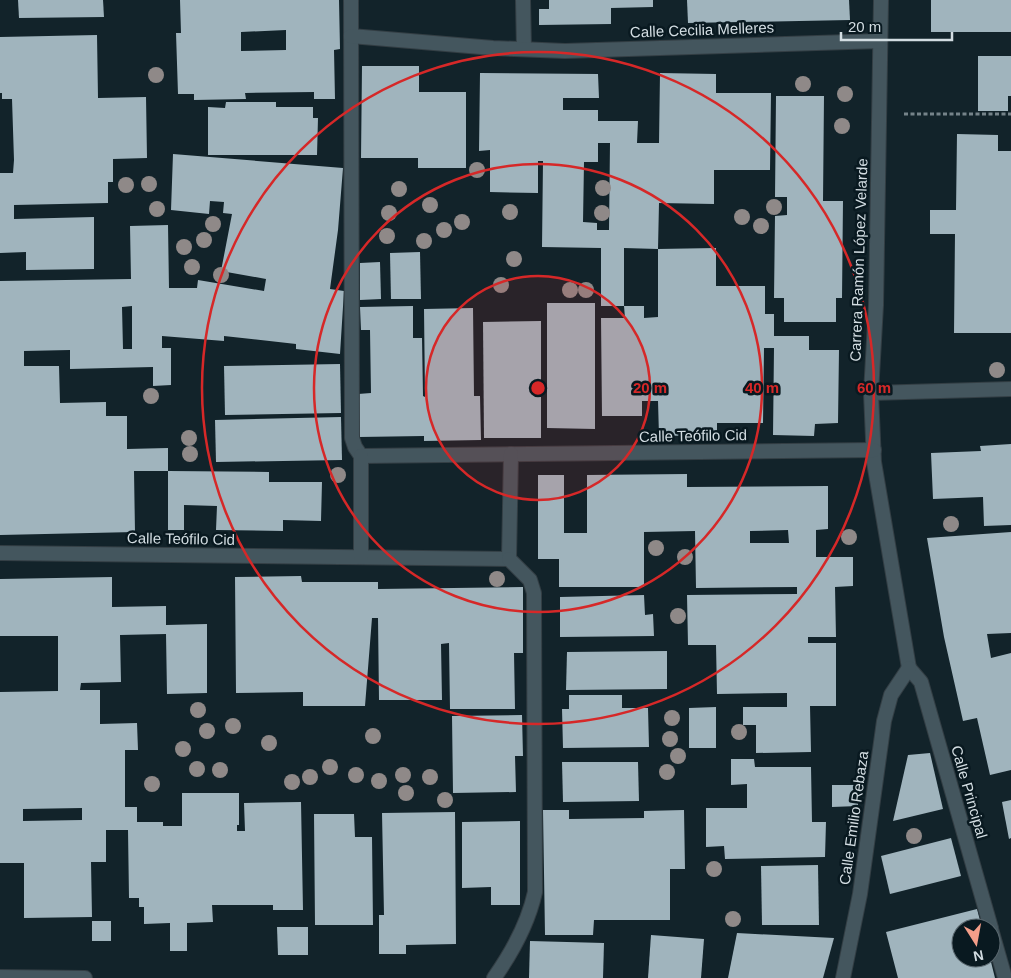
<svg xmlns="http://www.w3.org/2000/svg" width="1011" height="978" viewBox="0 0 1011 978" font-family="Helvetica,sans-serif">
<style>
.building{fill:#a0b4bd;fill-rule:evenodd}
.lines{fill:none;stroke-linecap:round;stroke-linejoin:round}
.minor-casing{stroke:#333e44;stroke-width:16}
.path{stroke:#758389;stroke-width:3;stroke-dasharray:4 2.5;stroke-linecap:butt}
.minor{stroke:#44565e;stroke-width:14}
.tree{fill:#8f8988}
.ring{fill:none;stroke:#d62828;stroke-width:2.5}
.labels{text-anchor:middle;stroke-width:5;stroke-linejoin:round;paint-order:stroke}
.street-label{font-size:15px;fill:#d3dde2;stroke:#091920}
.centre{fill:#d62828;stroke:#091920;stroke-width:2.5}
.ring-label{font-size:15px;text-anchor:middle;font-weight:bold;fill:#d62828;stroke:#091920;stroke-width:5;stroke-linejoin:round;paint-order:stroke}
</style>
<rect width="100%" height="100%" fill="#12232a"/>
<g class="building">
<path d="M18 0H103L104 17 19 18Z"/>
<path d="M180 0H339L340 49 334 50 335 99H314V92L245 93 246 99 194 100V94H178L176 33H181ZM286 30V50L241 51V32Z"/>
<path d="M549 0H653V7L611 8V24L539 25V9H549Z"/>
<path d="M687 0H849L850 20 688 23Z"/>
<rect x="931" y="0" width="80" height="32"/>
<path d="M97 35 98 98 146 97 147 158 113 159V182H108V203L14 205V219L94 217V269L26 270V252L0 253V173H13L14 160 12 99H2V93H0V37Z"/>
<path d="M978 56H1011V96H1008V111H978Z"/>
<path d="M362 66H419V92H466V168H418V158H361Z"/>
<path d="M480 73 598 74 599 98H563V110H598V121H638L637 143H659L660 73 716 74V93H771L770 170H714V204L659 203 658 249 716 248V286H765V314H774V336H809V350H839L838 423 815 424 814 436 773 435 774 348H764L763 423H717V435L659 436 658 401H642V416H602L601 318H625L624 306H644V318L658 317V249L624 248V306H601V248L542 247 543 161H538V193L490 192V150L479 151ZM598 143H610L609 230H597V223L583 222 584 162H598Z"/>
<path d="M776 96H824L823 201H843L842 298H836V322H784V298H774L775 216 787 215V197H775Z"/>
<path d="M226 102H276V107H313V118H318L317 155H208V107L225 108Z"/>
<path d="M957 134 998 135V151H1011V333H954L955 234H930V210H956Z"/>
<path d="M173 154 343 168 338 230 330 289 344 291 340 354 296 349V344L224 336V341L162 336V348H171V385L153 386V367L70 369V350L24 351V366H59L60 403 106 402V416H127V449L168 448V471H134L135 532 0 535V281L131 279 130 226 168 225 169 288H197L198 280 264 291 266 279 221 271 232 214 223 213 224 202 210 201 209 214 171 210ZM132 306V349H123L122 307Z"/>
<path d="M420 252 421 299H391L390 253Z"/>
<path d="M380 262 381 299 360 300V263Z"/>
<path d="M547 303H595V429L547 428Z"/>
<path d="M413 306V338H422L423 396 425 397 424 309 473 308 474 396H480L481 440 424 441V436L359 437 358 394 371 393 370 330H361L360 307Z"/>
<path d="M541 321V438H484L483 322Z"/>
<path d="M340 364 341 413 225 415 224 366Z"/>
<path d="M341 417 342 460 216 462 215 420Z"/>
<path d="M1011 444V525L984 526 983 497 933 499 931 453 981 451 980 446Z"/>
<path d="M168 471 269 472V482H322L321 521 283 520V531L216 530 217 506 184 505V530H168Z"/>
<path d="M687 474V487L828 486V529L816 530V557H853V586L835 587 836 637H808V643H836V706H810L811 752 756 753V725H743V707H787V693L717 694 716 645H688L687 595 797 594V587L696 588 695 531 644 532V587H559V559H538V475H564V533H587V475ZM788 530 789 543H750V531Z"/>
<path d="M1011 532V633L987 634 991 658 1011 653V770L990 775 977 718 963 721 944 637 927 538Z"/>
<path d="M301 576 302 582H378V589L523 587V653H514L515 709H450L449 643 441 644 442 700H379L378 618H372L365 706H303V692L236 693 235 577Z"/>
<path d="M112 577V607L166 606V625L207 624V693L167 694 166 634 120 635 121 682 81 683 80 690H100V724L137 723 138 750H125V807H137V822H163V826H182V793H239V825H237V831H245L244 803 301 802 303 910H273V905H212L213 922 187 923V951H170V923L144 924V907H139V898H129L128 830H106V862H91L92 917 24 918V863H0V692L58 691V636H0V579ZM82 808V820L23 821V809Z"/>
<path d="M644 595 645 615 653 614 654 636 560 637V597Z"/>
<path d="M667 651V689L566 690 567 652Z"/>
<path d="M569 695H622V708H648L649 747 563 748 562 709H569Z"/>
<path d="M716 707V748H689V708Z"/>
<path d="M522 715 523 756H515L516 792 453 793 452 716Z"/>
<path d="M930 753 943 809 893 821 908 755Z"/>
<path d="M731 759H754L755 767H811L812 822H826L825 857 725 859 724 846 706 847V808H747V784L731 785Z"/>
<path d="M562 762H638L639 801 563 802Z"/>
<path d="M832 785H858V806L832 807Z"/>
<path d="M1011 800V838L1009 839 1002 802Z"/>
<path d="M543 810H569V819L644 818V811L684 810 685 869H670V920H594L593 935H545Z"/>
<path d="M455 812 456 944 406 945V954H379V915H384L382 813Z"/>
<path d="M314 814H354L355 837H372L373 925H315Z"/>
<path d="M520 821V905H491V887L462 888V822Z"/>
<path d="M951 838 961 876 890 894 881 856Z"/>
<path d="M818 865 819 925H762L761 866Z"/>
<path d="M977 909 982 928H961V958H990L995 978H898L886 932Z"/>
<rect x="92" y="921" width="19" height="20"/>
<path d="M277 927H308V955H278Z"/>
<path d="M737 933 834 938 823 978H728Z"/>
<path d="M651 935 704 939 701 978H648Z"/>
<path d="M530 941 604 943 603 978H529Z"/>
</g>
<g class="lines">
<g class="minor-casing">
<g id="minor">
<path d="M351 0 352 438 355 447 361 456"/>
<path d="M523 0 524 49"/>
<path d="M881 0 876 305 871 393 874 462 909 668"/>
<path d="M351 36 493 48 565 51 880 41"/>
<path d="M871 393 1011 389"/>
<path d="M361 456 874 450"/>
<path d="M0 553 509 559"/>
<path d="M361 557V456"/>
<path d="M509 559 511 454"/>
<path d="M909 668 921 682 991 928"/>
<path d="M991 929 1005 978"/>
<path d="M0 977 85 978"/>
<path d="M494 978C513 951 528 924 535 892L534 593 530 580 509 559"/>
<path d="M843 978 860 894 884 721 891 695 909 668"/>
</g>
</g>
<path class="path" d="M904 114H1011"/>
<use href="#minor" class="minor"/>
</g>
<g class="tree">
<circle cx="156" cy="75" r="8"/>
<circle cx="803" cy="84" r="8"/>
<circle cx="845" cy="94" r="8"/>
<circle cx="842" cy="126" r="8"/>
<circle cx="477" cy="170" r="8"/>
<circle cx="149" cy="184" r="8"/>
<circle cx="126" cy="185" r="8"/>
<circle cx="603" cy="188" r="8"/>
<circle cx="399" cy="189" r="8"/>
<circle cx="430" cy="205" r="8"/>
<circle cx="774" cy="207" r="8"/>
<circle cx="157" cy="209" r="8"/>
<circle cx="510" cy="212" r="8"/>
<circle cx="389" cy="213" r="8"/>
<circle cx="602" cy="213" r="8"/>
<circle cx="742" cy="217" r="8"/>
<circle cx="462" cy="222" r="8"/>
<circle cx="213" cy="224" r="8"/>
<circle cx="761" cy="226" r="8"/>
<circle cx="444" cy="230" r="8"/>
<circle cx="387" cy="236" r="8"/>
<circle cx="204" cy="240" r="8"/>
<circle cx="424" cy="241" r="8"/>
<circle cx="184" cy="247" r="8"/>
<circle cx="514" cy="259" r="8"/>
<circle cx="192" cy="267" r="8"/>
<circle cx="221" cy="275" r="8"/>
<circle cx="501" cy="285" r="8"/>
<circle cx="570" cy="290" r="8"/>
<circle cx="586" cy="290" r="8"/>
<circle cx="997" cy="370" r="8"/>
<circle cx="151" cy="396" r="8"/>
<circle cx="189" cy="438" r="8"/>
<circle cx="190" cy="454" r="8"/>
<circle cx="338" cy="475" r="8"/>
<circle cx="951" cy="524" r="8"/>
<circle cx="849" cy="537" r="8"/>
<circle cx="656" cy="548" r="8"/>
<circle cx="685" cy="557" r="8"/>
<circle cx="497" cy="579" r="8"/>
<circle cx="678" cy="616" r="8"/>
<circle cx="198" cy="710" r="8"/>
<circle cx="672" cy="718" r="8"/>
<circle cx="233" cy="726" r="8"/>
<circle cx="207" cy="731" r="8"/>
<circle cx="739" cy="732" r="8"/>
<circle cx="373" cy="736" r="8"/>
<circle cx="670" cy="739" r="8"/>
<circle cx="269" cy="743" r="8"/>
<circle cx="183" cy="749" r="8"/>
<circle cx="678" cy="756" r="8"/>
<circle cx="330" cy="767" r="8"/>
<circle cx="197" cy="769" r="8"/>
<circle cx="220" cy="770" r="8"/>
<circle cx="667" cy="772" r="8"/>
<circle cx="356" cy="775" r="8"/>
<circle cx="403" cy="775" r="8"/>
<circle cx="310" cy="777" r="8"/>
<circle cx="430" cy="777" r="8"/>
<circle cx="379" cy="781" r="8"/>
<circle cx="292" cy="782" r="8"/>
<circle cx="152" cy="784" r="8"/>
<circle cx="406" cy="793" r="8"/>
<circle cx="445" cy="800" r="8"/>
<circle cx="914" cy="836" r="8"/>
<circle cx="714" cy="869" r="8"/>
<circle cx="733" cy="919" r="8"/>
</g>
<circle cx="538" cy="388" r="112" fill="#d62828" fill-opacity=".12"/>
<g class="ring">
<circle cx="538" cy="388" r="112"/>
<circle cx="538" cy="388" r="224"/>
<circle cx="538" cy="388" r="336"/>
</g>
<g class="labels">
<g class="street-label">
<text transform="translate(702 30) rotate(-2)" y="5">Calle Cecilia Melleres</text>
<text transform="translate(859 260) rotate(-88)" y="5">Carrera Ramón López Velarde</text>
<text transform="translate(693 436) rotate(-1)" y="5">Calle Teófilo Cid</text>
<text transform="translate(181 539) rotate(1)" y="5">Calle Teófilo Cid</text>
<text transform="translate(969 792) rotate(74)" y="5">Calle Principal</text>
<text transform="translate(854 818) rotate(-82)" y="5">Calle Emilio Rebaza</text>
</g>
</g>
<circle cx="538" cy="388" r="8" class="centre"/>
<g class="ring-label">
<text x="650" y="393">20 m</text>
<text x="762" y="393">40 m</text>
<text x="874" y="393">60 m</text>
</g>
<g transform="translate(976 943) rotate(169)"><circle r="24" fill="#091920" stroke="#5a676e"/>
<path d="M0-4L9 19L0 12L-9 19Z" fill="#f49e89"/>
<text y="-8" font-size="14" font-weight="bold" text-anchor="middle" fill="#d3dde2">N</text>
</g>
<path d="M841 32v8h111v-8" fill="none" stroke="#d3dde2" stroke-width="2.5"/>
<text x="848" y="32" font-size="15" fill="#d3dde2" stroke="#091920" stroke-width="4" paint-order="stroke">20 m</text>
</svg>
